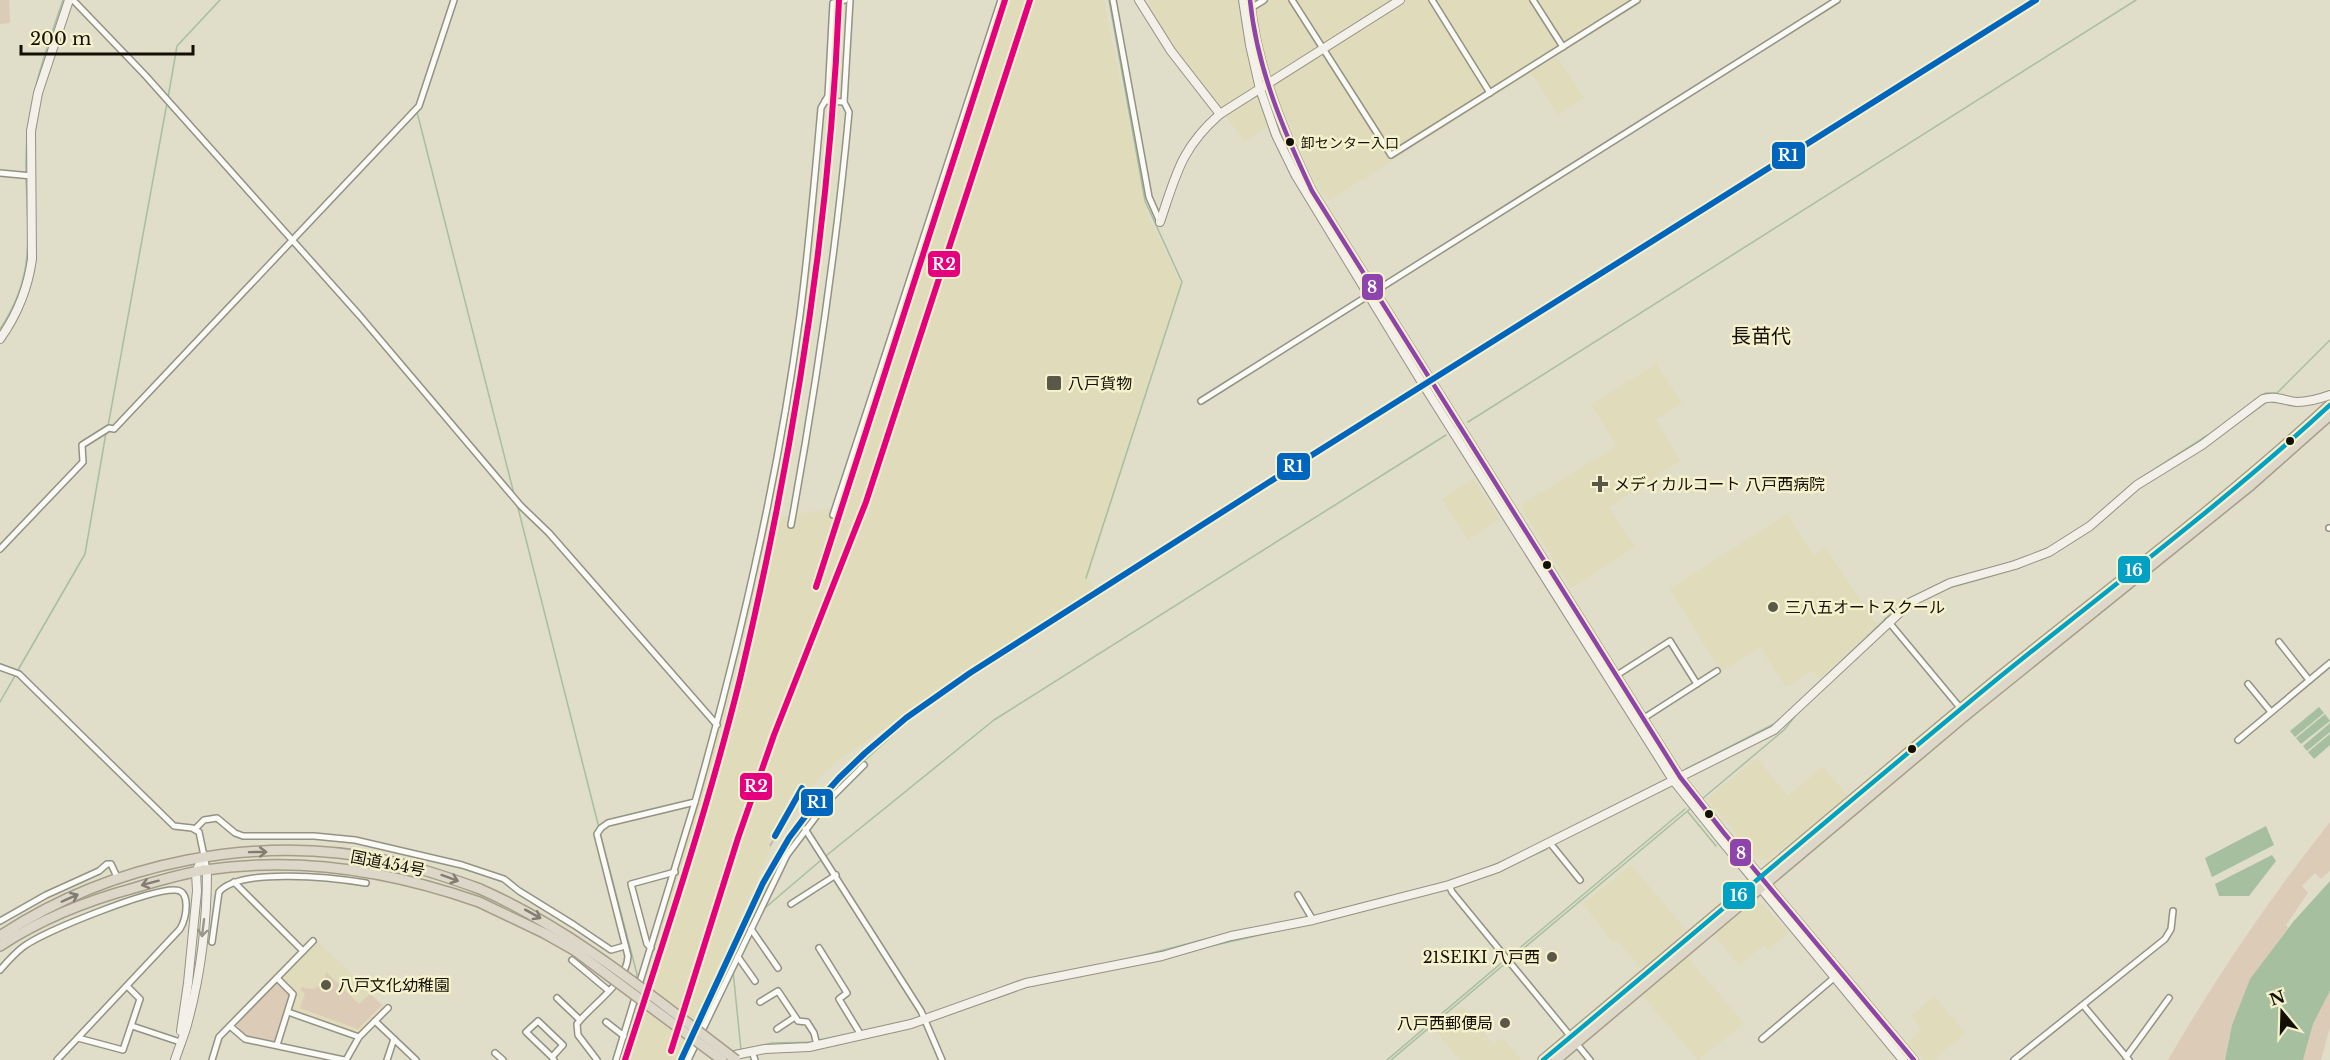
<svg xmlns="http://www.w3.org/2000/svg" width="2330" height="1060" viewBox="0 0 2330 1060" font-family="'Libre Baskerville','Noto Sans JP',serif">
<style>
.built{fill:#e0dbbb}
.green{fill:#dccbb7}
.water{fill:#a6c09f}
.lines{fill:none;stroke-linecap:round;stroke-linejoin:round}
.stream{stroke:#a6c09f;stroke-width:1.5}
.street-casing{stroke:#949283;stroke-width:8}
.secondary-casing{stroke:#949283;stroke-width:10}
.highway-casing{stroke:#a59d88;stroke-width:12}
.street{stroke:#fafaf7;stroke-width:5}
.secondary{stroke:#f2f0e9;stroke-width:8}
.highway{stroke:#ddd7ca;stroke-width:9}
.rail{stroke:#b4b2ae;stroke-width:1.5;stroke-dasharray:12 6;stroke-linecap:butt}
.highway-bridge-casing{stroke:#a59d88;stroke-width:12;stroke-linecap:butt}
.highway-bridge{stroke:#ddd7ca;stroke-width:9}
.bus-1-casing{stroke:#f6f1cd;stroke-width:9}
.bus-2-casing{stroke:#f6f1cd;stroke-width:9}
.bus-1{stroke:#8e44ad;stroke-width:4.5}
.bus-2{stroke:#01a1c4;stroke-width:4.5}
.rail-1-casing{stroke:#f6f1cd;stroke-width:10}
.rail-2-casing{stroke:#f6f1cd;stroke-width:10}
.rail-1{stroke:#0065bd;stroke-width:6}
.rail-2{stroke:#e5007d;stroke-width:6}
.oneway{stroke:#827d71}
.oneway2{stroke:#98968d}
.bus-dot{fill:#121004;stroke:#f6f1cd;stroke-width:2}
.poi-dot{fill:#5a5849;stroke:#f6f1cd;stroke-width:2}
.labels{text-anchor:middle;stroke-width:5;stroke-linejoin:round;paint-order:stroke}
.bus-label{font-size:14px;fill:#121004;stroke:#f6f1cd;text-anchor:start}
.poi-label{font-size:16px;fill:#121004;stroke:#f6f1cd;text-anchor:start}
.street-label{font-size:16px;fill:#121004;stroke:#f6f1cd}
.quarter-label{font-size:20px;fill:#121004;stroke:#f6f1cd}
.line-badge{stroke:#f6f1cd;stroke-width:2}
.badge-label{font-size:16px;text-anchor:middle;font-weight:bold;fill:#fff}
</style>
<rect width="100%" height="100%" fill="#e0ddc9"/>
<g class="built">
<path d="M1003 0H1104L1147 213 1181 284 1088 578 1100 597 875 735 833 764 801 796 779 831 696 1016 681 1060H622L733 685 755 590 766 520 841 506Z"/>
<path d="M1147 0H1646L1557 56 1584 98 1558 115 1531 73 1328 201 1310 173 1286 115 1245 141 1166 41 1159 29Z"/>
<path d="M1656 364 1682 403 1656 420 1680 460 1678 462 1609 507 1635 547 1571 588 1520 506 1617 446 1591 405Z"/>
<path d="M1474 479 1499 519 1468 540 1442 499Z"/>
<path d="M1787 514 1814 555 1826 548 1877 625 1819 679 1812 670 1786 687 1760 647 1721 672 1670 589Z"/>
<path d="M1757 758 1788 796 1823 766 1847 796 1767 860 1757 859 1707 799Z"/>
<path d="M1631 865 1686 930 1641 968 1617 940 1613 942 1583 904Z"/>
<path d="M1753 903 1763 904 1789 933 1768 950 1764 945 1739 965 1713 935Z"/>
<path d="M316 940 385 1006 359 1033H355L293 1011 291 1009 296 992 282 975Z"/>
<path d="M1687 957 1744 1023 1698 1060 1642 995Z"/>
<path d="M1934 996 1965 1033 1935 1058 1938 1060H1923L1908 1042 1922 1030 1911 1016Z"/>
<path d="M1462 1006 1493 1044 1502 1038 1521 1060H1460L1435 1030Z"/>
</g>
<g class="green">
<path d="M0 0H9L10 23 0 24Z"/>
<path d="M2330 822V871L2321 879 2315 873 2302 886 2308 893 2286 925 2288 928 2250 980 2232 1025 2225 1060H2168C2216 977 2270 898 2330 822Z"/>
<path d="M326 972 359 1004 370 994 382 1005 358 1029 300 1008 305 994 300 989 303 987C311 991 319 988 325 981Z"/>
<path d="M276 982 290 995 276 1040 273 1042 246 1037 236 1024Z"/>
<path d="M2330 991V1027L2321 1060H2303L2313 1024Z"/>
</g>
<g class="water">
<path d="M2319 707 2324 713 2295 737 2290 731Z"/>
<path d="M2325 714 2330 721 2301 744 2296 738Z"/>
<path d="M2330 723V732L2307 751 2303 746Z"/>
<path d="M2330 734V745L2314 759 2308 752Z"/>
<path d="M2266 826 2274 845 2212 877 2205 858Z"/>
<path d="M2272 855 2276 861 2249 896H2219L2215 884Z"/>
<path d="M2330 881V991L2313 1024 2303 1060H2225L2232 1025 2250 979 2293 922Z"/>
</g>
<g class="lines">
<g class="stream">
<path d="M428 70 451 0"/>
<path d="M168 98 177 46 220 0"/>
<path d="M417 107 427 74"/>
<path d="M417 112 514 494"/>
<path d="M26 173C24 109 43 59 63 0"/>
<path d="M0 329C35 277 28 237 26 177"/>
<path d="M2275 395 2330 340"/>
<path d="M2255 400 2266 393H2275"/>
<path d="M1468 422 2136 0"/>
<path d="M108 426 167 103"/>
<path d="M2217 438 2267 402"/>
<path d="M2114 500 2136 481 2208 435"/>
<path d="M517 504 599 828"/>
<path d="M2096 525 2120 505"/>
<path d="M1086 578 1182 282 1145 201 1109 0"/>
<path d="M1949 588C1998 574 2042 564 2085 534"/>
<path d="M18 670 85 554 106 433"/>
<path d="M0 702 16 674"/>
<path d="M1786 714 1903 602 1945 581 1976 572"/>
<path d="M1686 769 1776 723"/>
<path d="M1659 792 1669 787"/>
<path d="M1702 799 1784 730 1796 715"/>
<path d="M1688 812 1716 846"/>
<path d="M1572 827 1665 780"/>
<path d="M600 833 637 974 636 979"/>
<path d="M1489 867 1501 862"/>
<path d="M1500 871 1547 849"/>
<path d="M1455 887 1496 873"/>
<path d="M1418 897 1448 889"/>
<path d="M765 908 827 855 994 720 1446 435"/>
<path d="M1313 916 1387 897"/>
<path d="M1333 919 1358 912"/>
<path d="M1254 928 1308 917"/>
<path d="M1207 947 1291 928"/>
<path d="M1509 957 1685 809"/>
<path d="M1129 959 1229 933"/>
<path d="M1511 959 1691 808"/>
<path d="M1826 961 1900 1049"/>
<path d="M732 963 770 878 781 858 811 816 842 781 906 723 942 696 1081 606"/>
<path d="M733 971 741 1050"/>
<path d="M1049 982 1139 964"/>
<path d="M1000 988 1018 981 1056 973"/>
<path d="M1023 988 1036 985"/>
<path d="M630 1006 631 998"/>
<path d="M927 1022 1010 993"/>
<path d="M819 1040 856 1033"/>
<path d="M745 1049 772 1043 815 1042"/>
<path d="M1387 1060 1505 960"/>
<path d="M1391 1060 1507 962"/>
</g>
<g class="street-casing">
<g id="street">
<path d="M73 0 145 75 360 316 521 506 549 533 717 725"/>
<path d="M1113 0 1149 197 1160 222"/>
<path d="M1292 0 1391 155 1637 0"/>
<path d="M1432 0 1490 93"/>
<path d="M1533 0 1563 47"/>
<path d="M1251 8 1264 0"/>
<path d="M825 101 844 102"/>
<path d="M0 173 32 176"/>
<path d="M1201 401 1837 0"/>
<path d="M833 515 1001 0"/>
<path d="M791 525C816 388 836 251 849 112L844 102 850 0"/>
<path d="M2329 528H2330"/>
<path d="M0 549 83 462 82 445 109 428 114 429 419 106 454 0"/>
<path d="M1888 621 1962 710"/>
<path d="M2279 642 2309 680"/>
<path d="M0 667 19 674 174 826 192 828 199 832 207 870"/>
<path d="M1617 675 1670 641 1697 684"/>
<path d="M2248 684 2271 712"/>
<path d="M1644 718 1717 671"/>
<path d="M2238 740 2330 663"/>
<path d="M195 829 204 820 217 818 235 833 243 836H314L355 840 462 865 504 879 519 891 574 925 611 950 625 946"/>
<path d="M805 829 921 1011 942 1060"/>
<path d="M1550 843 1580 880"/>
<path d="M234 882 303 951"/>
<path d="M1449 885 1452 892 1590 1060"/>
<path d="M1298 895 1313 920"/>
<path d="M791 904 836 875"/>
<path d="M0 921 46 895 99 871 107 864H111L118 879"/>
<path d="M751 929 778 968"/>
<path d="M212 942 219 892C241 867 335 878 366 883"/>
<path d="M651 948 647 944 631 884 675 872"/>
<path d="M819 948 847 993 839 999 861 1035"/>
<path d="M738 957 755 981"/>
<path d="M572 960 609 991"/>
<path d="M0 970C7 962 15 953 23 947 44 931 150 889 175 890 192 890 186 919 180 929L57 1060"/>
<path d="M277 978 293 994 277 1045"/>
<path d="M557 998 580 1020"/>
<path d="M760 1002 778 991 798 1021 807 1022 814 1033 817 1045"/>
<path d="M2083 1005 2129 1060"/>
<path d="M288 1012 359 1037"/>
<path d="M375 1021 388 1008"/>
<path d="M606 1022 624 1036"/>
<path d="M132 1026 180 1042"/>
<path d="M230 1026 245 1039 344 1060"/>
<path d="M777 1029 795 1017"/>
<path d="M78 1038 123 1050 140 999 128 987"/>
<path d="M1762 1039 1835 977"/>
<path d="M752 1052 755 1060"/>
<path d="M495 1053 503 1060"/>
<path d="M552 1057 563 1045 538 1021 526 1032 552 1057 554 1060"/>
<path d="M2126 1057 2169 998"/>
<path d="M212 1060 219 1037 313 941"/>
<path d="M346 1060 359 1037 375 1021 416 1060"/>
<path d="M387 1060 394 1039"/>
<path d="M597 1060 578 1035 577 1024C592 1004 627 983 628 956L597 834 601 828 608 823 695 802C740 643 778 480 800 315 809 246 815 177 821 108L828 96 833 3 845 0"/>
<path d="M616 1060 695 802"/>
<path d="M688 1060 787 855 827 802 864 765"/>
<path d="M2014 1060 2165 939 2171 929 2173 911"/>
</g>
</g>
<g class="secondary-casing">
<g id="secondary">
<path d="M1139 0 1171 51 1220 114"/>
<path d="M1243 0 1250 45 1260 89 1276 135 1296 176 1421 381 1673 780 1721 840 1903 1060"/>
<path d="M1250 0C1257 68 1283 130 1312 191L1680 777 1724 833 1914 1060"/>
<path d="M1160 222C1176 175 1181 148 1220 114L1400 0"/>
<path d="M0 339C17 315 28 288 32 259L31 131 38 93 69 0"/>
<path d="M181 1031 188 983 197 891 196 872 203 857"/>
<path d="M175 1060C179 1047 185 1034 188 1021 201 973 207 919 207 870"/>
<path d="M734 1060 735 1055 765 1049 809 1047 911 1024 1026 983 1162 956 1231 936 1313 920 1449 885 1498 868 1774 730 1911 602 1950 583 2015 565 2049 552 2090 526 2137 485 2202 445 2263 399C2275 395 2285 401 2297 402 2308 402 2319 399 2330 395"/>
</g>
</g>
<g class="highway-casing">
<g id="highway">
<path d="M0 936C112 862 257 833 389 861 420 868 450 878 480 889"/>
<path d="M0 946C41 919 86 901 134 888 157 881 181 874 205 870 298 856 391 871 479 902"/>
<path d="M1543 1060C1694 934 1844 805 1996 680 2108 589 2224 503 2330 405"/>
<path d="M1556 1060 1966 715 2251 485 2330 415"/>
</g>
</g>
<use href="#street" class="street"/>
<use href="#secondary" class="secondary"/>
<use href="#highway" class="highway"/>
<g class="rail">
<path d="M1220 509 1324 444"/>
<path d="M770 846 802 788"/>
<path d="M724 957 752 901"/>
</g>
<g class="highway-bridge-casing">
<g id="highway-bridge">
<path d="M480 889C575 931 654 998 736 1060"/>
<path d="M479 902 544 933 574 950 722 1060"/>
</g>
</g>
<use href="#highway-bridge" class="highway-bridge"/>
<g class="bus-1-casing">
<path id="bus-1" d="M1250 0C1257 68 1283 130 1312 191L1680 777 1724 833 1914 1060"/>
</g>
<g class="bus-2-casing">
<path id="bus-2" d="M1543 1060C1694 934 1844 805 1996 680 2108 589 2224 503 2330 405"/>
</g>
<use href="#bus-1" class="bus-1"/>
<use href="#bus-2" class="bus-2"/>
<g class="rail-1-casing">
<g id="rail-1">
<path d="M775 836 802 788"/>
<path d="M681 1060 763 883 789 838 807 814 839 778 865 753 906 718 970 673 1285 472 2036 0"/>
</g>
</g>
<g class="rail-2-casing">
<g id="rail-2">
<path d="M816 587 1005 0"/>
<path d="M671 1051 738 838 774 735 866 502 1030 0"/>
<path d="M625 1060C666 934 708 808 740 679 793 456 830 229 839 0"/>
</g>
</g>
<use href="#rail-1" class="rail-1"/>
<use href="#rail-2" class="rail-2"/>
</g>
<defs><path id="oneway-shaft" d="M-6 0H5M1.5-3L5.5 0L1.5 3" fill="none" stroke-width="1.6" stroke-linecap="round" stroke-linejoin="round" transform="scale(1.5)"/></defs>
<g class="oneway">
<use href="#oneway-shaft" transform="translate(258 852) rotate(-1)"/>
<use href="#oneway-shaft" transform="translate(450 878) rotate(20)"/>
<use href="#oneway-shaft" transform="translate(150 883) rotate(165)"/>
<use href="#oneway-shaft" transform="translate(70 898) rotate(-24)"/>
<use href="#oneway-shaft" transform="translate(533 914) rotate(29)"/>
</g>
<use class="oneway2" href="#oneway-shaft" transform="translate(203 928) rotate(97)"/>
<g class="bus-dot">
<circle cx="1290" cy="142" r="5"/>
<circle cx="2290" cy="441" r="5"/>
<circle cx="1547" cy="565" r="5"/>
<circle cx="1912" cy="749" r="5"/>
<circle cx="1709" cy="814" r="5"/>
</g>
<g class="poi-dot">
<rect x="1046" y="375" width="16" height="16" rx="3"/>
<path d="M1597 475h6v6h6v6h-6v6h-6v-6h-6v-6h6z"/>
<circle cx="1773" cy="607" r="6"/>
<circle cx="1552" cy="957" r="6"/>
<circle cx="326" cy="985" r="6"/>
<circle cx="1505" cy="1023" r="6"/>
</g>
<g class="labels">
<g class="bus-label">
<text x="1301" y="148">卸センター入口</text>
</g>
<g class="poi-label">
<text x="1068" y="389">八戸貨物</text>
<text x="1614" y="490">メディカルコート 八戸西病院</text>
<text x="1785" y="613">三八五オートスクール</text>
<text x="1540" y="963" text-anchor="end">21SEIKI 八戸西</text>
<text x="338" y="991">八戸文化幼稚園</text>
<text x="1493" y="1029" text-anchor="end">八戸西郵便局</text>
</g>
<g class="street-label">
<text transform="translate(388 863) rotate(11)" y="6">国道454号</text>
</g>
<g class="quarter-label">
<text x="1761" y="343">長苗代</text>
</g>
</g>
<g class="line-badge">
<rect x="1771" y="141" width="35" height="29" rx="6" fill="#0065bd"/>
<rect x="927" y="250" width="34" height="28" rx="6" fill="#e5007d"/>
<rect x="1361" y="273" width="23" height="28" rx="6" fill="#8e44ad"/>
<rect x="1276" y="452" width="35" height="29" rx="6" fill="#0065bd"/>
<rect x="2117" y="555" width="34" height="29" rx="6" fill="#01a1c4"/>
<rect x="739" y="772" width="34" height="29" rx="6" fill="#e5007d"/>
<rect x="800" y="788" width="34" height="29" rx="6" fill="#0065bd"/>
<rect x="1729" y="838" width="23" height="29" rx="6" fill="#8e44ad"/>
<rect x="1722" y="881" width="34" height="29" rx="6" fill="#01a1c4"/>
</g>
<g class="badge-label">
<text x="1788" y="161">R1</text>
<text x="944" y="270">R2</text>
<text x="1372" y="293">8</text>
<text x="1293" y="472">R1</text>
<text x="2134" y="576">16</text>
<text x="756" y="792">R2</text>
<text x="817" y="808">R1</text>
<text x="1741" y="859">8</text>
<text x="1739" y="901">16</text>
</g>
<g transform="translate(2282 1012) rotate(341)" stroke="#f6f1cd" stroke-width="4.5" paint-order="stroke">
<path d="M0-4.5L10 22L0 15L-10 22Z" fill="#121004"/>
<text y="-9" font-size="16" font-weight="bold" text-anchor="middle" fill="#121004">N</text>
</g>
<path d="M21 45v9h172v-9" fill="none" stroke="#121004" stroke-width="3"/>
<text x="30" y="45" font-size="18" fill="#121004" stroke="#f6f1cd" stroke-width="4.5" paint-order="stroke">200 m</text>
</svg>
